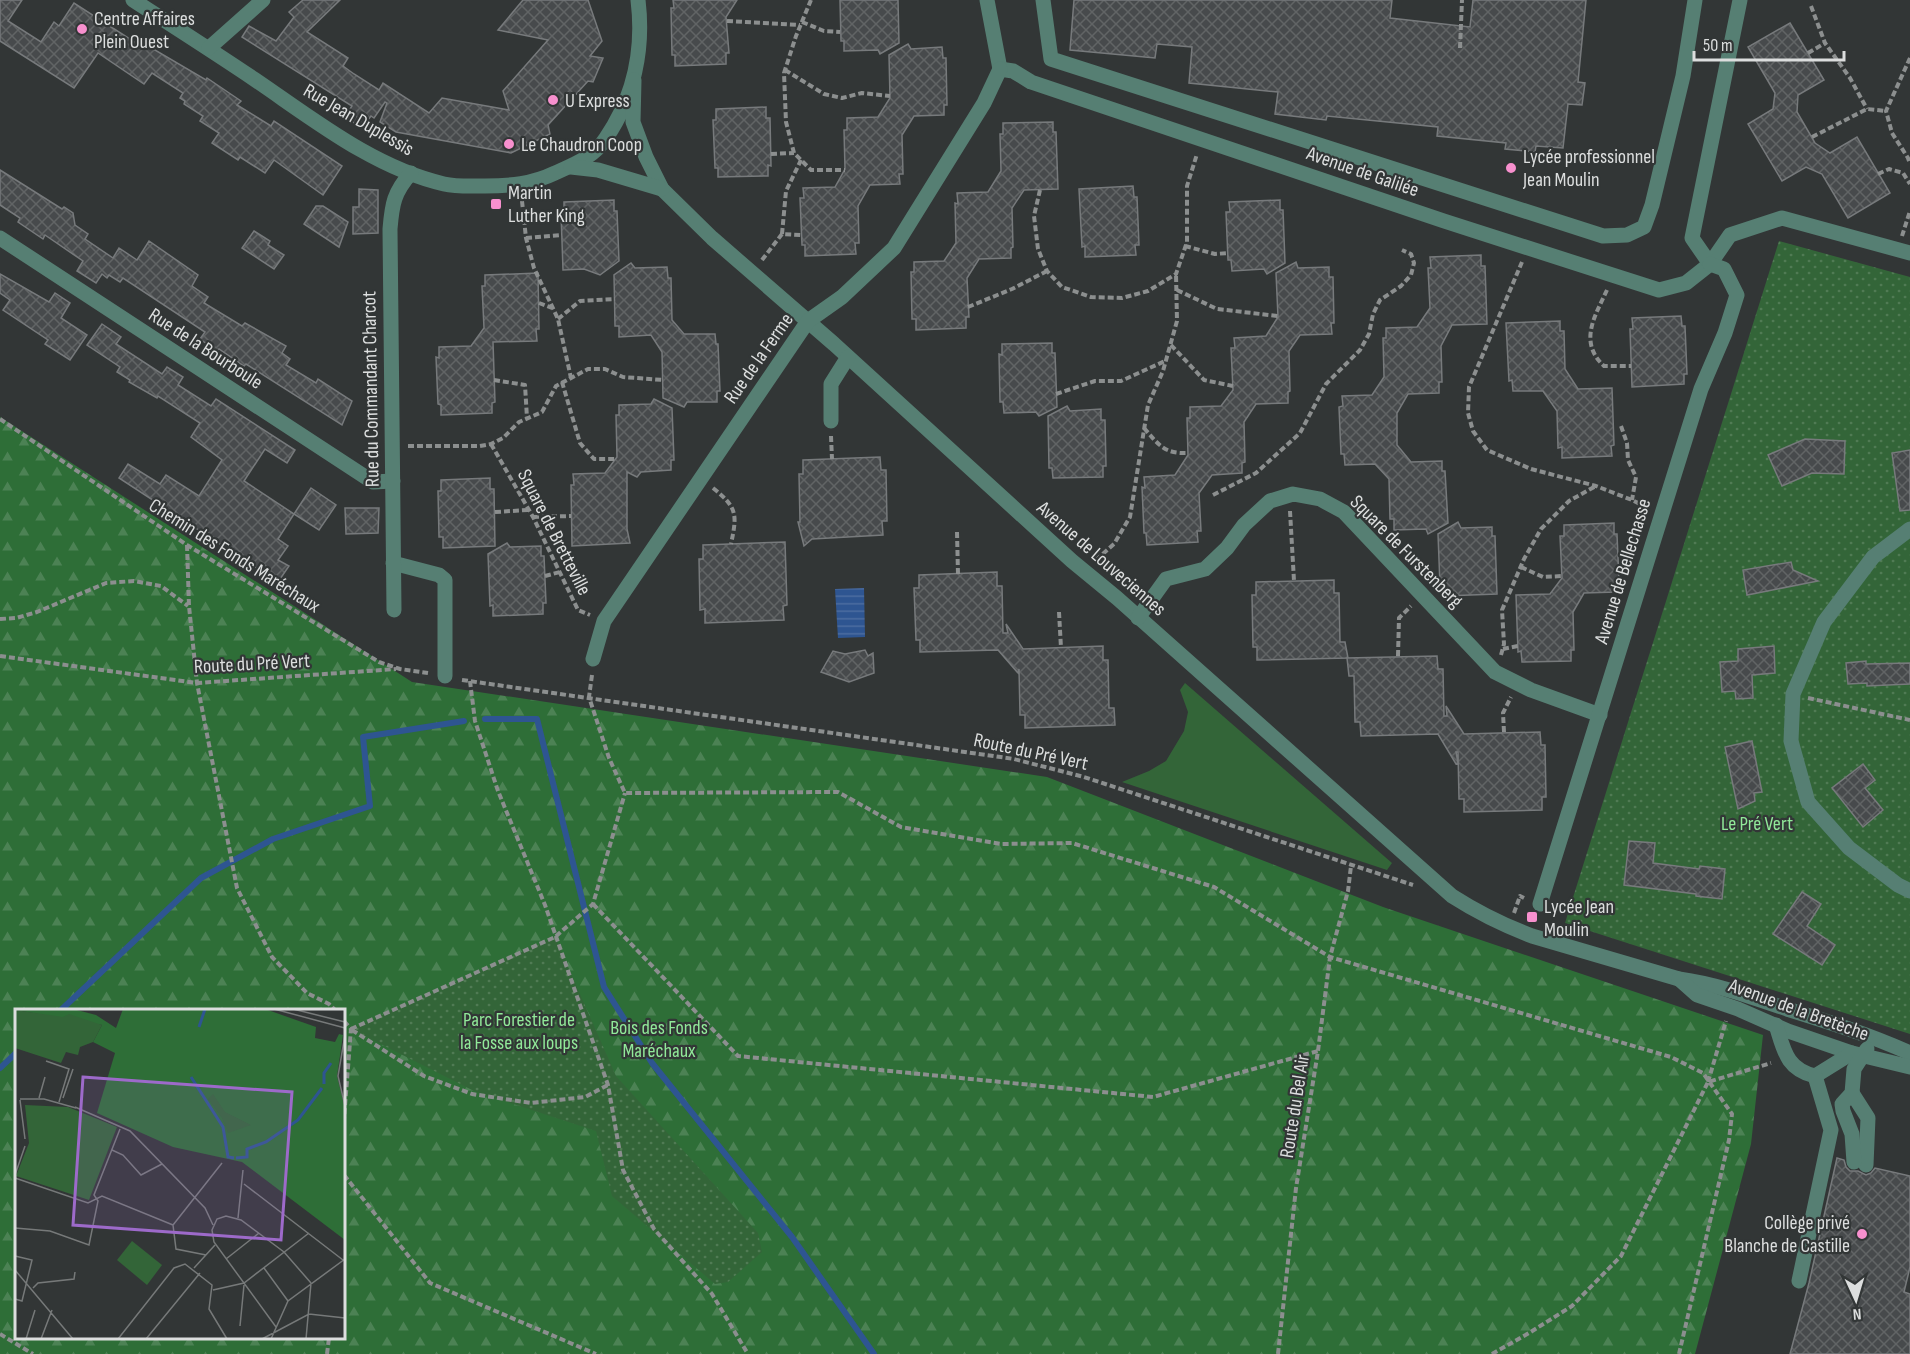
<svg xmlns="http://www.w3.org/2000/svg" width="1910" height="1354" viewBox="0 0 1910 1354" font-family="'Sofia Sans Condensed',sans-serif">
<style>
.grass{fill:#336538}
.forest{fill:url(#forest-firs);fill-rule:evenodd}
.park{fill:url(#park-dots)}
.water{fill:url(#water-rules)}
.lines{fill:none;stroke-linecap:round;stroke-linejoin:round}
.stream{stroke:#2e5591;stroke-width:6}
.building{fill:url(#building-cross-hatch);stroke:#777a7c;stroke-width:1.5}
.path{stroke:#8c8f8f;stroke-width:4;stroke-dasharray:6 3;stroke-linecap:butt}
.minor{stroke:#567f73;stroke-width:15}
.poi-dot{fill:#f790ce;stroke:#323636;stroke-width:2}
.labels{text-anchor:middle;stroke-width:4.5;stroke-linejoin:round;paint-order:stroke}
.poi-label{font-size:20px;fill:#dcdede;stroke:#323636;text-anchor:start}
.street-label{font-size:20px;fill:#dcdede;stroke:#323636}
.park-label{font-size:20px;fill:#91e999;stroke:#323636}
.inset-river{fill:none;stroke:#2e5591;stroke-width:3}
.inset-road{fill:none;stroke:#767979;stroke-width:1.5}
.view{fill:#9d6aca;fill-opacity:0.15;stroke:#9d6aca;stroke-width:3}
.inset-edge{fill:none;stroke:#dcdede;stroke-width:3}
</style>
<defs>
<pattern id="forest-firs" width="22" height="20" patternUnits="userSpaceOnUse" patternTransform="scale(1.5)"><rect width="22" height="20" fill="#2e6e37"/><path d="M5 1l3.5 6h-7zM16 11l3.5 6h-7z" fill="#4c8254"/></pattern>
<pattern id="park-dots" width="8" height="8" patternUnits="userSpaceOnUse" patternTransform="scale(1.5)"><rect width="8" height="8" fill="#336538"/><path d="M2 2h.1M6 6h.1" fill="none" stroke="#507b54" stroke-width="1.8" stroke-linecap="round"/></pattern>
<pattern id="water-rules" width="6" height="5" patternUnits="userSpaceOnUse" patternTransform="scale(1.5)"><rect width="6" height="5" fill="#2e5591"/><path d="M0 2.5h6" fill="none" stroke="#4c6da0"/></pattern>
<pattern id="building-cross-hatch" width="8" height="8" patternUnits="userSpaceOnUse" patternTransform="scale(1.5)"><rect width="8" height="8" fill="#474a4c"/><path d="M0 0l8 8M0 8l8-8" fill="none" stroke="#616465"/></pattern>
</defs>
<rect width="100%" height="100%" fill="#323636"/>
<path class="grass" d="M1185 683 1392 863 1387 870 1122 782 1149 771 1166 761 1184 731 1188 712 1180 690Z"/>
<path class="forest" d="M0 417 412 682 1047 777 1383 907 1763 1035 1751 1144 1695 1354H0ZM16 1010H344V1338H16Z"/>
<g class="park">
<path d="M1779 241 1910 277V1034L1565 923Z"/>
<path d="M555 937 616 1076 758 1233 762 1252 728 1282 715 1284 612 1196 596 1131 474 1091 351 1029Z"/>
</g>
<path class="water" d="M864 588 865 637 838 638 835 589Z"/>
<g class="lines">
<g class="stream">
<path d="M485 719H537L604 987 652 1063 792 1237 874 1354"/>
<path d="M61 1010 201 878 273 839 370 806 363 737 464 721"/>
<path d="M0 1068 16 1053"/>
</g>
</g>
<g class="building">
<path d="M0 0H22L8 21 41 42 54 22 59 26 74 3 136 43 138 40 206 80 207 78 241 101 237 105 271 126 274 121 342 166 323 195 274 160 265 173 240 157 238 160 212 143 219 133 200 121 203 116 184 104 185 101 180 98 183 93 152 73 144 84 98 53 74 88 0 41Z"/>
<path d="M303 0H340L307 32 348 58 343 66 354 74 379 90 383 83 429 113 442 98 509 110 503 91 548 40 498 30 523 0H588L602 41 590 56 603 58 593 82 588 81 548 125 550 134 511 153 396 132 380 122 387 103 385 102 374 118 371 116 362 128 345 117 352 106 242 37 249 26 276 41 294 17 289 12Z"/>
<path d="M673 0H737L726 17 729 53H726V64L675 66V55H672L671 8H674Z"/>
<path d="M840 0H898L899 43 880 54 878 50 844 51V41H841Z"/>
<path d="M1074 0H1392L1390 18 1470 27 1473 0H1586L1578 82 1585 83 1582 105 1568 104 1563 148 1536 146 1535 152 1505 149 1506 143 1437 136 1438 127 1327 116 1326 120 1275 114 1278 92 1189 83 1192 47 1157 44 1155 58 1070 50Z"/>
<path d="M1790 23 1824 80 1798 95 1797 112 1815 143 1830 153 1857 137 1890 193 1848 218 1822 174 1806 167 1782 181 1748 124 1773 109 1775 93 1748 47Z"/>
<path d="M908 44 911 49 942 47 943 58H946L947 105H944V115L914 116 902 135 903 174H899L900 184 870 185 858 206 859 243H855L856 254 805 256V245H802L800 198H804L803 188 835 187 845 169 844 130H847V118L878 117 890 98 889 55Z"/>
<path d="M766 107V118H770L771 166 768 165V176L718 177V168H715L713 120H716V109Z"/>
<path d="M1053 122V132H1056L1058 189 1024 190 1012 208 1013 247 1011 248V258L979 259 967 278 969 317H966V328L916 330V319H912L911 272H914V262L944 261 956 243 955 203 958 204 957 193 988 192 1001 171 1000 134H1003V123Z"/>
<path d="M0 170 62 209 64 207 73 213 75 225 88 234 85 239 113 258 119 248 137 260 149 241 198 275 192 286 208 297 204 303 242 326 245 323 286 346 282 353 290 359 286 365 316 383 318 379 352 401 342 425 246 364 244 366 219 349 217 351 200 339 205 332 123 278 120 282 109 275 107 278 102 274 96 283 77 271 83 261 45 235 43 239 18 222 20 218 0 205Z"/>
<path d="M1133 186 1134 197H1137L1139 245H1135L1136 255 1085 257V246L1082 247 1079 189Z"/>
<path d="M359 189 378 190V233L353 234V207H359Z"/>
<path d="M614 200V211H617L619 261 600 275 584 269 563 270 561 213H564V202Z"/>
<path d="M1280 200V210H1283L1285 263 1267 274 1264 269 1232 271 1231 260H1228L1226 212H1230L1229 202Z"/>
<path d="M316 206H323L348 222 339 247 304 224Z"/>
<path d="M254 231 270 241 268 245 284 255 274 269 242 248Z"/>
<path d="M1481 255V266H1485L1487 324 1452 325 1441 346 1442 382H1439V393L1408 394 1397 413V445L1411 462 1442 461V471H1445L1448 523 1428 534 1426 529 1394 530V519H1390L1389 479 1375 464 1345 465 1344 454H1341L1339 407 1343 406 1342 396 1372 395 1384 377 1383 338H1386V328L1417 327 1430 308 1428 268H1431L1430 257Z"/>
<path d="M1296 262 1298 268 1329 267V277H1333L1334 323H1331L1332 334 1300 335 1289 351 1290 391 1288 392V403L1256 404 1244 422 1245 462 1242 463V473L1212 475 1199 493 1201 531H1197L1198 542 1147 545 1146 533H1144L1142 487 1145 488 1144 477 1175 475 1188 455 1187 418H1190V407L1221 406 1233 390 1231 348H1235L1234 338 1266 336 1278 317 1276 273Z"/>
<path d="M631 263 635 268 667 267 668 278H671L672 320 684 334H715L716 344H718L720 391H717V402H687L684 407 663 398 662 352 651 335 619 337V326H615L614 275Z"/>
<path d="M538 273 539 329H536L537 341 493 342 495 402 492 403V413L441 415V405L438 404 436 357 439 358V347L471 346 484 328 482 286H485V275Z"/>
<path d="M0 274 49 302 55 293 70 303 61 318 87 335 70 360 45 344 48 340 3 310 10 300 0 293Z"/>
<path d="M1681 316 1682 326H1685L1687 374H1684V384L1632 387 1630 329H1633L1632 318Z"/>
<path d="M1560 321V331H1564L1565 369 1578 389 1612 388 1614 445 1611 446 1612 456 1562 458V447L1558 448 1557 411 1543 391H1513L1512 380 1509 381 1506 323Z"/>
<path d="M102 324 121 337 116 344 162 374 167 367 183 377 178 385 211 406 216 399 295 450 287 463 265 449 244 481 294 514 278 539 288 546 278 560 289 566 278 582 119 478 128 464 160 484 166 475 199 496 222 460 191 437 200 423 158 396 157 398 129 382 130 380 117 372 120 367 87 345Z"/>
<path d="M1052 343V353H1055L1057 407 1039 416 1036 412 1004 413 1003 402H1000L999 354 1002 355V344Z"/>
<path d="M654 399 672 408 674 460H671V470L641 472 637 477 627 472V529L630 543 572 546 571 485H574L573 474 605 473 617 457 616 415H619V405L651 404Z"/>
<path d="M1067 406 1070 411 1101 409V420H1105L1106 466H1103V477L1053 478 1052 468H1049L1048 416Z"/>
<path d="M1805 439 1845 441 1844 474 1812 473 1782 486 1768 455Z"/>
<path d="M1910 450V510L1900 511 1892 453Z"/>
<path d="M880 457 881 470H886L887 521H882L883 535 812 539 804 546 798 522H800L799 474H803V460Z"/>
<path d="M490 478V489H494L495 546 443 548V537H439L438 491H441V480Z"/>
<path d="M311 488 336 505 319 530 294 514Z"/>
<path d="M345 508H379L378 533 346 534Z"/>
<path d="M1458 522 1461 528 1492 527V536H1495L1497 594 1444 596V586H1440L1438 534Z"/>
<path d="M1614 523V534H1617L1619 581 1616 582V592L1584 593 1573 612 1574 650H1571V661L1522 662 1521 651 1518 652 1516 595 1550 594 1562 578 1560 536H1564V525Z"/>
<path d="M785 542 787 605 783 606 784 620 705 623V609L700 610 699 559H703V545Z"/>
<path d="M507 543 510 547 541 546V556H544L546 603H543V614L493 616V605L490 606 488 554Z"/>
<path d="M1791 562 1793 570 1818 581 1747 595 1743 570Z"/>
<path d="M997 572V586H1002L1003 633H1008L1006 624 1023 649 1103 646V660H1108L1109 708H1114L1115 725 1025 728V715H1020L1019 669 1018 673 998 650 920 652V640H916L914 588H919V575Z"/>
<path d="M1334 580V593H1339L1340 642H1345L1348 658 1257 660V647H1253L1252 595H1256V582Z"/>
<path d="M1774 646 1775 673 1752 675 1753 698 1736 699 1735 691 1722 692 1720 662 1738 661V649Z"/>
<path d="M865 650 868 656 873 653 874 673 849 682 821 672 833 651 845 654Z"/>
<path d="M1437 656 1438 669H1443L1444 716H1447L1446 706 1464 734 1540 732 1541 745H1545L1546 797H1542V810L1464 812V799H1459L1458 752H1456L1458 763 1456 764 1438 734 1361 736 1360 722H1355L1354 676H1349L1347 658Z"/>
<path d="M1866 661V664L1910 663V684L1867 686V683L1848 684 1846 663Z"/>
<path d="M1752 741 1762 792 1754 793 1755 801 1738 809 1725 747Z"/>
<path d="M1863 764 1875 780 1865 788 1883 810 1863 827 1832 788Z"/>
<path d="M1629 841 1655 843 1653 863 1699 869 1700 866 1725 869 1722 899 1696 896V894L1624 885Z"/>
<path d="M1802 892 1821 904 1807 926 1835 945 1822 965 1773 934Z"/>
<path d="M1837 1158 1844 1160 1846 1167 1850 1171H1858L1866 1175 1871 1173 1875 1168 1910 1176V1267L1904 1292 1910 1294V1354H1790L1809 1283Z"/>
</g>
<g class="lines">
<g class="path">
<path d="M811 0 796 36 784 73 786 122 794 153 811 170H845"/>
<path d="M1811 6 1825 43 1850 78 1867 109"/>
<path d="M727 21 800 25"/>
<path d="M802 22 824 31 840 32"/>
<path d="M1460 48 1462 0"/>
<path d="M1808 53 1825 43"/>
<path d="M1910 58 1886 111 1892 133 1908 158 1910 164"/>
<path d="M785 70 824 94 842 98 862 93 890 96"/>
<path d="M1812 137 1867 109 1886 111"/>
<path d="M771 154 794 153"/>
<path d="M1878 174 1889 169 1903 173 1910 184"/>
<path d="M1040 190 1034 216 1038 249 1047 271 1062 287 1091 297 1122 298 1148 291 1176 274 1187 242V186L1197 154"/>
<path d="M522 201 526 238 534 268 558 319 571 378"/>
<path d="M782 234 786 191 801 160"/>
<path d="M1902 236 1910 211"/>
<path d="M526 238 562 235"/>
<path d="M1185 246 1215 254 1228 253"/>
<path d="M762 260 782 234 801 235"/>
<path d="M1522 262 1469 387 1468 413 1473 431 1487 450 1531 469 1596 486 1632 500 1646 507"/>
<path d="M1177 290 1217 309 1278 316"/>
<path d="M1607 290C1595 316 1578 342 1604 366H1631"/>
<path d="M539 303 552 308"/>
<path d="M968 307 1012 289 1047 271"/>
<path d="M558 319 580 301 615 299"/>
<path d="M1171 345 1204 380 1233 386"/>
<path d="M494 380 525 385 527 418"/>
<path d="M562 382 580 443 594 459H617"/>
<path d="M1056 394 1095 381H1121L1165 361"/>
<path d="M0 419 187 545 379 662 400 669 428 673"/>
<path d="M1621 426 1627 443 1628 460 1636 477 1632 500"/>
<path d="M1144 428C1159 445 1164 454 1188 453"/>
<path d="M831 436 832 459"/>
<path d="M491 444 533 517 578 610 590 615"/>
<path d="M408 446H480L491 444 503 438 519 422 542 412 556 386 588 369H605L623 377 663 380"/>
<path d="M713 488C738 508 737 515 731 544"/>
<path d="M1213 495 1256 473 1300 433 1326 384 1360 350 1369 334 1373 314 1380 300 1401 286 1411 275 1414 263 1411 254 1402 250"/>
<path d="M1290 511 1294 581"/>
<path d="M495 512 528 510"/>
<path d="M533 517 571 516"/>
<path d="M957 532 958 574"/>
<path d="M187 545 189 606 197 683 237 888 272 957 307 993 329 1004 335 1010"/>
<path d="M1096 560 1114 544 1130 517 1148 405 1163 371 1177 321 1176 274"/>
<path d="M1521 567 1543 577 1562 576"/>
<path d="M545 576 560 572"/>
<path d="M1059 612 1061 648"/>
<path d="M0 619 16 618 37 612 106 583 134 581 161 586 188 606"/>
<path d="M1503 649 1518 646"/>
<path d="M1501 655 1504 644 1502 610 1524 559 1541 529 1569 501 1596 486"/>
<path d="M0 656 197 683 396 669"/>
<path d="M1398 656 1399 618 1411 606"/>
<path d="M592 675 589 697 609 758 625 793 838 792 901 827 1001 844 1072 843 1214 887 1330 957 1671 1057 1703 1073 1732 1114 1729 1140 1679 1354"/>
<path d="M462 680 1014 759 1084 777 1413 885"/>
<path d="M470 681 475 721 498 791 545 905 608 1085 623 1170 654 1229 712 1294 748 1354"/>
<path d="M1808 698 1910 720"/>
<path d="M1504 732 1503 713 1511 697"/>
<path d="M593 904 738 1056 1153 1097 1318 1051"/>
<path d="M1514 913 1520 896 1524 898"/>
<path d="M344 1021 351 1029 344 1119"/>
<path d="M351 1029 555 937 593 904 625 793"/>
<path d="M352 1030 424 1076 472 1094 531 1103 585 1097 608 1085"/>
<path d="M1708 1082 1726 1021"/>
<path d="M344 1175 430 1283 596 1354"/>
<path d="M0 1334 33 1354"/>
<path d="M327 1354 329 1338"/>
<path d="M1278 1354 1296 1188 1318 1051 1330 957 1348 891 1351 866"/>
<path d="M1492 1354 1529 1333 1572 1306 1621 1256 1708 1082 1771 1063"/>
</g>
<g class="minor">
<path d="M133 0C173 26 214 52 254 79 313 119 374 168 444 184 457 187 472 186 485 186 510 186 532 184 555 173 575 164 594 157 606 138 634 97 644 49 638 0"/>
<path d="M987 0 1000 69"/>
<path d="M1043 0 1051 59 1603 236 1627 235 1644 227 1652 205 1683 76 1695 0"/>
<path d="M209 48 263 0"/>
<path d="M1000 69 1013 71 1031 82 1444 221 1659 290 1686 283 1710 264 1730 235 1782 218 1910 253"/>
<path d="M634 80 633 122 646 157 662 189 712 238 834 344 1072 561 1117 598 1452 896C1477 912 1503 925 1532 936L1679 979C1716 984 1752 997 1787 1009 1829 1022 1870 1035 1910 1053"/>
<path d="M571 167 598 170 662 189"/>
<path d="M0 238 373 482 393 481"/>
<path d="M1710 264 1692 238 1740 0"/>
<path d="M831 421V384L848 357"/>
<path d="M1910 529 1873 557 1824 622 1793 694 1791 741 1808 802 1849 848 1898 885 1910 891"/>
<path d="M393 563 439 575 445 580V676"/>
<path d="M394 610 390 229C392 204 394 192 411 173"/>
<path d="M1138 618 1166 579 1205 569 1227 548 1244 525 1270 501 1293 494 1320 499 1344 512 1495 672 1531 690 1600 715"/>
<path d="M593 659 604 621 808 321 842 297 894 248 984 103 1000 69"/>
<path d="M1540 904 1701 389 1725 333 1737 295 1724 269 1710 264"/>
<path d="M1679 979 1697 995 1738 1009 1788 1031 1852 1053 1910 1067"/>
<path d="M1776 1025C1784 1050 1786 1069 1815 1076L1852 1053"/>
<path d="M1852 1093 1868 1118 1866 1165"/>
<path d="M1854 1162 1852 1134 1843 1111 1842 1104 1852 1093 1854 1069 1867 1049"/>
<path d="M1799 1281 1831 1130 1815 1076"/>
</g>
</g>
<g class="poi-dot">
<circle cx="82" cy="29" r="6"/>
<circle cx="553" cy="100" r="6"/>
<circle cx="509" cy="144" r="6"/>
<circle cx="1511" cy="168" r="6"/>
<rect x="490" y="198" width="12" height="12" rx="3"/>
<rect x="1526" y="911" width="12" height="12" rx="3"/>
<circle cx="1862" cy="1234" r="6"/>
</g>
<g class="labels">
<g class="poi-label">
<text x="94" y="25">Centre Affaires<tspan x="94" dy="23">Plein Ouest</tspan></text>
<text x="565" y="107">U Express</text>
<text x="521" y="151">Le Chaudron Coop</text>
<text x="1523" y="163">Lycée professionnel<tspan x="1523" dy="23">Jean Moulin</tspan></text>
<text x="508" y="199">Martin<tspan x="508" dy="23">Luther King</tspan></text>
<text x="1544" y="913">Lycée Jean<tspan x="1544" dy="23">Moulin</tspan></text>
<text x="1850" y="1229" text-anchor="end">Collège privé<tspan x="1850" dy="23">Blanche de Castille</tspan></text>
</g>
<g class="street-label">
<text transform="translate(359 119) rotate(30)" y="7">Rue Jean Duplessis</text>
<text transform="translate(1363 171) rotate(19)" y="7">Avenue de Galilée</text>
<text transform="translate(206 348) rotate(33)" y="7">Rue de la Bourboule</text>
<text transform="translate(758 358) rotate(-55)" y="7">Rue de la Ferme</text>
<text transform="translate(370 389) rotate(-91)" y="7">Rue du Commandant Charcot</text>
<text transform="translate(555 532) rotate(63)" y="7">Square de Bretteville</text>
<text transform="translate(1407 551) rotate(45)" y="7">Square de Furstenberg</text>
<text transform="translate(235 555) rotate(32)" y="7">Chemin des Fonds Maréchaux</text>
<text transform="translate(1102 558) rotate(41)" y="7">Avenue de Louveciennes</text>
<text transform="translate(1622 571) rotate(-73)" y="7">Avenue de Bellechasse</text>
<text transform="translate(252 663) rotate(-3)" y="7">Route du Pré Vert</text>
<text transform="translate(1031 751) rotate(12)" y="7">Route du Pré Vert</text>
<text transform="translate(1799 1009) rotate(20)" y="7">Avenue de la Bretèche</text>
<text transform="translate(1294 1106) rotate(-81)" y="7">Route du Bel Air</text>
</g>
<g class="park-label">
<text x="1757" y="830">Le Pré Vert</text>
<text x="519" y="1026">Parc Forestier de<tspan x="519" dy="23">la Fosse aux loups</tspan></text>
<text x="659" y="1034">Bois des Fonds<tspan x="659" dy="23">Maréchaux</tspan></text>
</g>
</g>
<g transform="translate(15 1009)">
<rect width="330" height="330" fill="#323636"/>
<path d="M117 232 147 256 132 276 102 251Z" fill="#336538"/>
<path d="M58 0 81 6 101 19 108 0H250L301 18 300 29 320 33 324 25 328 26 322 67 330 99V231L227 153 158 138 82 104 100 44 78 33 87 16 0 1Z" fill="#2e6e37"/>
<path d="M0 1 48 8 54 5 87 16 78 33 65 38 63 46 51 43 46 54 0 39ZM198 85 210 103 236 116 213 124 207 109 193 90ZM10 96 53 98 102 118 74 191 1 167 14 134Z" fill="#336538"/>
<path class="inset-river" d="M184 18 190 0M176 68 208 118 213 148 219 149M309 75V64L316 54M221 149 232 148V140L251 133 283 111 307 79"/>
<path class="inset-road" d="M259 0 330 19M278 0 330 13M330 26 323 67 330 97M31 52 54 60 44 93M24 89 30 68M48 89 58 60M5 90H29L61 99M5 91 10 130M60 98 115 122 190 199 198 216M0 112V131M97 141 108 146 126 166 147 155M0 166 10 137M0 169 73 194 87 187 158 216M229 175 328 251M223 209 228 161M158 216 207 154M158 216 161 240 191 246M0 219 35 222 74 236 83 192 79 186 105 120M0 247 17 251 7 292 0 290M211 250 244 224M179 259 200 236M249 259 273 292M0 261 58 330M18 279 23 274 59 270 60 263M198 281 229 274 294 224M225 317 229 276M261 318 199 233 197 221 202 210 211 207 226 211 269 243 296 274M11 330 20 301M26 330 37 301M103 330 159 259 170 255 197 276 194 300 212 330M131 330 185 264M247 330 294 305 330 309M256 330 273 292 330 250M291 330 296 274"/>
<path class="view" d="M68 68 277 83 266 231 58 216Z"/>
<rect width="330" height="330" class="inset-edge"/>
</g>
<g transform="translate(1856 1300) rotate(176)" stroke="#323636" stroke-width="4.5" paint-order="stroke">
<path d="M0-4.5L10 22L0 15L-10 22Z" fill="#dcdede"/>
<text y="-9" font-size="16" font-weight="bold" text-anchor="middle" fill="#dcdede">N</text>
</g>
<path d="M1694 51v9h150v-9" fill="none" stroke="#dcdede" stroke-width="3"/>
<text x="1703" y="51" font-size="18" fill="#dcdede" stroke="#323636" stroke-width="4.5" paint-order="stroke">50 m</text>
</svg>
